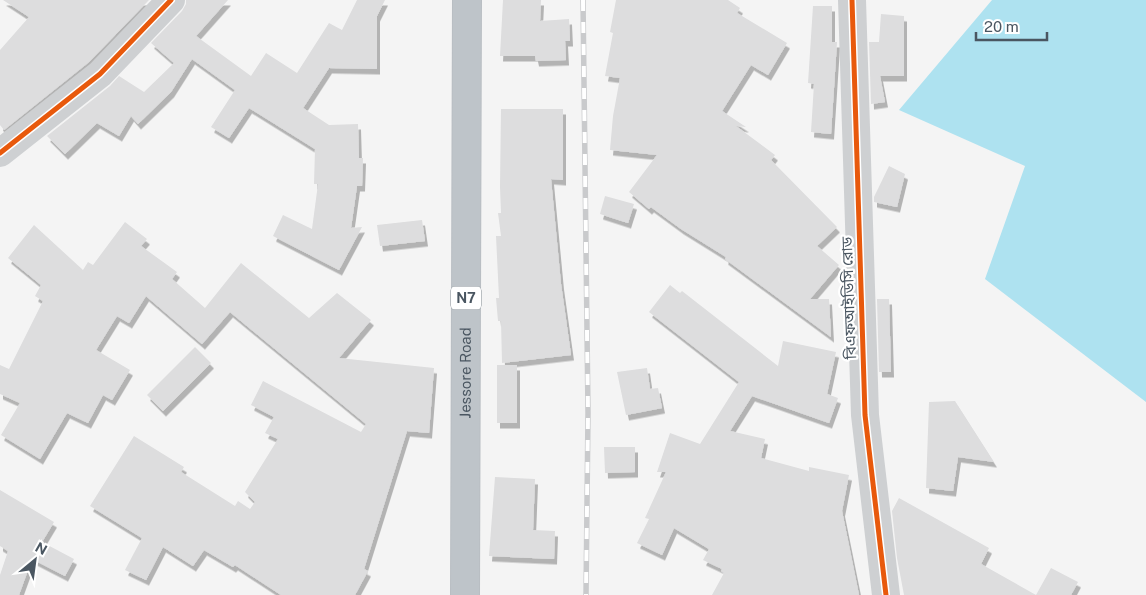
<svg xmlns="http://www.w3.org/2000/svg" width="1146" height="595" viewBox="0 0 1146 595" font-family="'Public Sans','Noto Sans Bengali',sans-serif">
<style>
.water{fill:#aee2f0}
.building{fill:#ddddde;filter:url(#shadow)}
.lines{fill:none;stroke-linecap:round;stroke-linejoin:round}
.highway-casing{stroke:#b9bec3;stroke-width:30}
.minor{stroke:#ced0d2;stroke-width:28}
.highway{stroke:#bec4c9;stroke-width:28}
.rail-casing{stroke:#c9cacc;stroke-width:5.5}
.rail{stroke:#fff;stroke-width:4;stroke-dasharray:11;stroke-linecap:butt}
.cycleway-casing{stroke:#fff;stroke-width:8}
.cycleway{stroke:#e8590c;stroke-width:5}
.labels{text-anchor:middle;stroke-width:4.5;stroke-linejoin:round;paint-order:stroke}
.shield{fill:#fff;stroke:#808990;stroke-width:1}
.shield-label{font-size:14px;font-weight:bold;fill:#4a5661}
.street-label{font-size:15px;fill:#4a5661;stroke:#fff}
</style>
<defs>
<filter id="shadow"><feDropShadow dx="3" dy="5.5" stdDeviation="0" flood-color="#0004"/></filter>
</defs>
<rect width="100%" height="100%" fill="#f4f4f4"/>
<path class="water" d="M992 0H1146V402L985 279 1025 166 899 110Z"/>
<g class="building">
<path d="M3 0H149L89 62 4 130 0 125V50L29 17Z"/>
<path d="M186 0H228L196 36 251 76 266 53 297 73 329 23 342 30 357 0H385L377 16V69L329 68 303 108 329 125 358 124 359 158H363L362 186H357L351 228 362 227 339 270 273 236 283 215 312 229 318 184H314L315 149 249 108 229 138 211 127 235 90 192 59 171 92 138 124 131 116 119 136 97 123 65 154 47 136 110 86 119 76 144 92 174 63 151 43 182 11 186 4Z"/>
<path d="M503 0H541L540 21 569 19 570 41H565L566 60 536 61 535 56H500Z"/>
<path d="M616 0H728L740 8 737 13 787 43 768 75 751 65 722 111 746 127 736 126 775 155 771 160 837 227 817 246 839 265 810 299H829L831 337 725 259 726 257 681 229 651 207 649 209 629 192 657 155 610 150 613 116 620 78 605 76 613 33 610 32Z"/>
<path d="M813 6H832V42H837L831 134 811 132 814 84 808 83Z"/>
<path d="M881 14 904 16V76H880L885 102 871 104 869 42H879Z"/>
<path d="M501 109H563V180L551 179 561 284 571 355 502 363 501 321H498L496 298H499L496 236H501L498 213H501L500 187Z"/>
<path d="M889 166 905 174 897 207 874 202V197Z"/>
<path d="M605 196 634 204 628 223 600 214Z"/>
<path d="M422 220 425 241 380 246 377 225Z"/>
<path d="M125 222 147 239 141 246 177 272 172 279 205 308 241 263 309 318 337 293 371 320 339 358 434 368 429 433 407 431 364 569 368 571 355 595H281L235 565 233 567 204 550 193 566 163 547 146 580 125 570 142 538 90 506 134 436 184 467 181 472 235 506 238 501 250 509 255 502 245 492 278 439 265 433 274 417 251 405 263 381 361 432 366 424 230 312 202 344 146 296 129 323 117 316 96 350 130 370 112 400 103 395 88 423 67 413 40 459 1 435 20 403 0 394V365L9 369 43 301 35 296 41 285 8 258 34 225 83 270 88 262 93 265Z"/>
<path d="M670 285 680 293 682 291 778 366 783 341 836 352 827 394 838 398 829 423 752 396 730 431 765 439 761 458 809 471V467L849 475 842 511 859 595H712L724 573 721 571 722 569 703 560 709 549 674 528 662 555 637 543 649 519 645 518 666 472H657L670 433 700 444 739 382 649 312Z"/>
<path d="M877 299H889L891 372H879Z"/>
<path d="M195 347 211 363 163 411 147 395Z"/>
<rect x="497" y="365" width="20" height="58"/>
<path d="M647 368 650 389 658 388 662 408 626 415 617 372Z"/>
<path d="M955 401 994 462 958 457 953 491 926 488 929 402Z"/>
<path d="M604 447H635V472L605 473Z"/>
<path d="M495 477 535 479 533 530 555 531 554 559 489 556Z"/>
<path d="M0 490 54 522 42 542 74 559 65 576 32 559 19 595H0V575L8 551 0 546Z"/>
<path d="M899 498 989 548 981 564 1036 595 1051 568 1078 582 1071 595H904L897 558 892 511Z"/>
</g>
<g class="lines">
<g class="highway-casing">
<g id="highway">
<path id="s1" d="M465 595 467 0"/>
</g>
</g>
<g class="minor">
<path d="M852 0 865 415 886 595"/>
<path d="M0 153 100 74 171 0"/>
</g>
<use href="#highway" class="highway"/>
<g class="rail-casing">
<path id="rail" d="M583 0 588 413 586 595"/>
</g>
<use href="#rail" class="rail"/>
<g class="cycleway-casing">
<g id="cycleway">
<path d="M852 0 865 415 886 595"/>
<path d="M0 153 100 74 171 0"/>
</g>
</g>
<use href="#cycleway" class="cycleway"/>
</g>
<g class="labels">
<rect class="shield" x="451" y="286.5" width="30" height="23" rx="4"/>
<g class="shield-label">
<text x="466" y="303">N7</text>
</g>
<g class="street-label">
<text transform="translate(849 298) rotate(-92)" y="5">বিএফআইডিসি রোড</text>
<text dy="5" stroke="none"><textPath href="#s1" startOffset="222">Jessore Road</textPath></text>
</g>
</g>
<g transform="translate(35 560) rotate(29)" stroke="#ffffff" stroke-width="4" paint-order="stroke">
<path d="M0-4L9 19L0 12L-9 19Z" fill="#4a5661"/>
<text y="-8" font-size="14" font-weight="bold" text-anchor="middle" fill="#4a5661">N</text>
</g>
<path d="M976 32v8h71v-8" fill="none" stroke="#4a5661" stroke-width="2.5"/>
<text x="984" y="32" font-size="15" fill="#4a5661" stroke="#ffffff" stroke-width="4" paint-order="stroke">20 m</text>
</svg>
